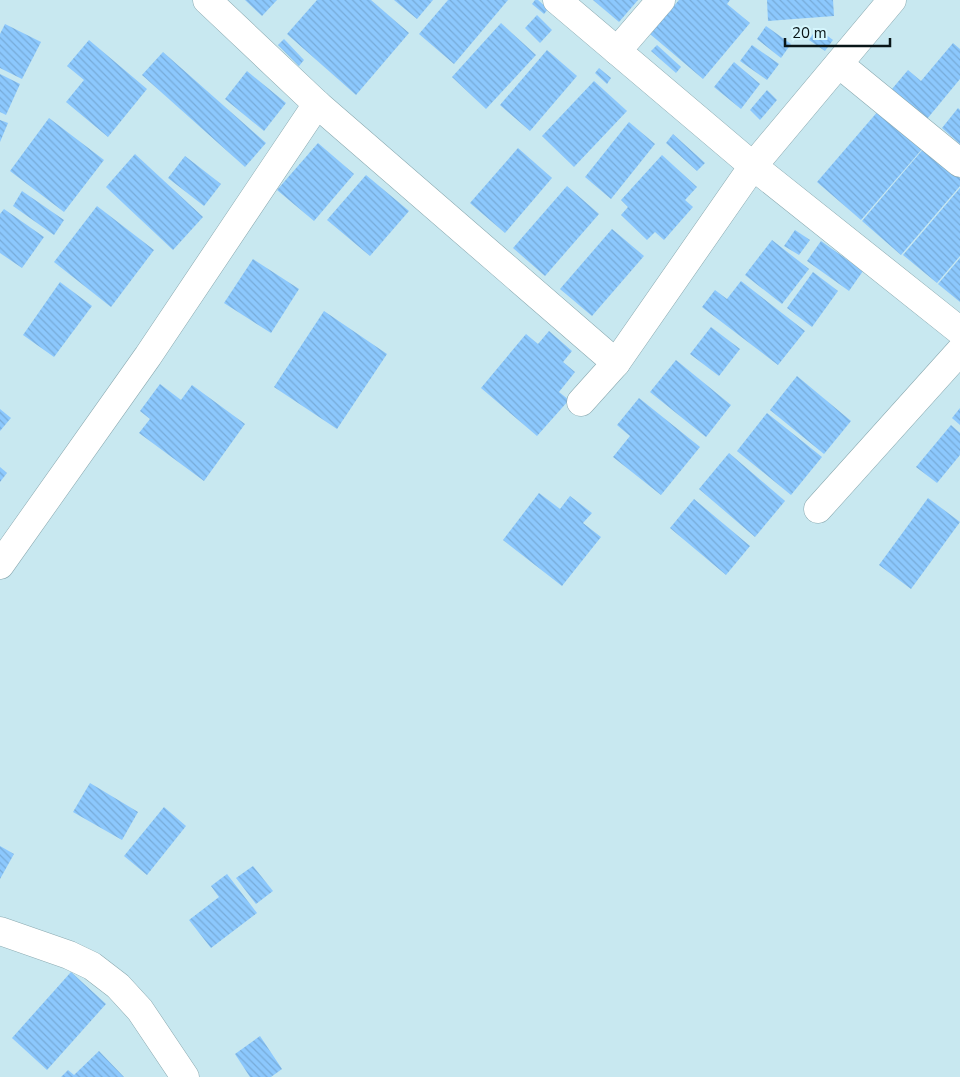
<svg xmlns="http://www.w3.org/2000/svg" width="960" height="1077" viewBox="0 0 960 1077" font-family="'Nunito Sans',sans-serif">
<style>
.building{fill:url(#building-back-hatch)}
.lines{fill:none;stroke-linecap:round;stroke-linejoin:round}
.minor-casing{stroke:#8aa9b0;stroke-width:29}
.minor{stroke:#fff;stroke-width:28}
</style>
<defs>
<pattern id="building-back-hatch" width="6" height="6" patternUnits="userSpaceOnUse" patternTransform="scale(1.25)"><rect width="6" height="6" fill="#8cc8fd"/><path d="M-1 5l2 2M0 0l6 6M5-1l2 2" fill="none" stroke="#77abd8"/></pattern>
</defs>
<rect width="100%" height="100%" fill="#c8e8f0"/>
<g class="building">
<path d="M245 0H277L262 16Z"/>
<path d="M317 0H371L409 33 356 95 287 34Z"/>
<path d="M394 0H433L417 19Z"/>
<path d="M448 0H508L454 64 419 34Z"/>
<path d="M535 0H538L548 9 544 14 532 4Z"/>
<path d="M593 0H638L619 22Z"/>
<path d="M679 0H730L727 4 750 23 703 79 650 34Z"/>
<path d="M767 0H833L834 16 768 21Z"/>
<path d="M537 15 552 30 540 43 525 28Z"/>
<path d="M501 23 536 55 486 109 452 77Z"/>
<path d="M5 24 41 42 22 79 0 68V34Z"/>
<path d="M766 26 791 44 781 58 757 39Z"/>
<path d="M817 28 833 40 825 51 809 40Z"/>
<path d="M284 39 304 60 299 66 278 45Z"/>
<path d="M89 40 147 89 108 137 66 102 84 80 67 66Z"/>
<path d="M953 43 960 49V79L927 119 892 89 908 70 921 81Z"/>
<path d="M657 45 681 67 676 73 651 51Z"/>
<path d="M752 45 779 64 767 80 740 61Z"/>
<path d="M547 50 577 76 530 131 500 105Z"/>
<path d="M163 52 266 143 245 167 142 75Z"/>
<path d="M734 62 760 84 741 109 714 87Z"/>
<path d="M599 68 611 78 607 84 595 73Z"/>
<path d="M247 71 286 103 264 131 225 99Z"/>
<path d="M0 74 20 84 6 115 0 112Z"/>
<path d="M594 81 627 111 574 167 542 136Z"/>
<path d="M767 90 777 100 760 120 750 110Z"/>
<path d="M958 108 960 110V144L942 128Z"/>
<path d="M879 110 923 148 861 220 817 182Z"/>
<path d="M49 118 104 160 64 212 10 171Z"/>
<path d="M0 120 8 123 0 142Z"/>
<path d="M629 122 655 144 611 199 585 177Z"/>
<path d="M673 134 705 163 697 171 666 143Z"/>
<path d="M318 143 354 174 314 221 277 190Z"/>
<path d="M518 148 552 178 505 233 470 203Z"/>
<path d="M924 148 960 178V186L901 255 862 221Z"/>
<path d="M135 154 203 217 173 250 106 187Z"/>
<path d="M662 155 697 187 685 200 693 207 664 240 655 232 647 240 621 215 628 207 621 200Z"/>
<path d="M185 156 221 184 204 206 168 178Z"/>
<path d="M366 175 409 211 370 256 327 220Z"/>
<path d="M567 186 599 214 545 276 513 248Z"/>
<path d="M960 188V256L937 283 903 255Z"/>
<path d="M22 191 64 220 54 235 13 206Z"/>
<path d="M97 206 154 250 111 307 54 262Z"/>
<path d="M4 209 44 237 22 268 0 253V214Z"/>
<path d="M612 229 644 256 592 316 560 289Z"/>
<path d="M795 230 810 240 799 255 784 246Z"/>
<path d="M772 240 809 269 782 304 745 275Z"/>
<path d="M821 241 863 271 849 291 807 261Z"/>
<path d="M960 258V302L938 284Z"/>
<path d="M253 259 299 289 271 333 224 303Z"/>
<path d="M813 272 838 291 812 327 787 308Z"/>
<path d="M741 281 805 331 778 365 702 307 715 290 727 299Z"/>
<path d="M60 282 92 306 54 357 23 335Z"/>
<path d="M324 311 387 354 337 429 274 387Z"/>
<path d="M711 327 740 349 719 376 690 354Z"/>
<path d="M549 331 572 351 563 362 575 372 559 392 569 400 537 436 481 388 526 334 538 344Z"/>
<path d="M676 360 731 405 706 437 650 392Z"/>
<path d="M797 376 851 421 824 454 770 410Z"/>
<path d="M160 384 181 400 192 385 245 424 204 481 139 433 150 419 140 411Z"/>
<path d="M639 398 700 447 661 495 613 457 630 436 617 425Z"/>
<path d="M960 408V425L952 418Z"/>
<path d="M0 409 11 418 0 431Z"/>
<path d="M767 413 822 457 791 495 737 451Z"/>
<path d="M951 425 960 433V455L937 483 916 467Z"/>
<path d="M729 453 785 501 755 537 699 489Z"/>
<path d="M0 467 7 473 0 482Z"/>
<path d="M539 493 560 509 570 496 592 513 583 523 601 537 562 586 503 540Z"/>
<path d="M928 498 960 522 911 589 879 565Z"/>
<path d="M694 499 750 546 726 575 670 528Z"/>
<path d="M90 783 138 812 122 840 73 812Z"/>
<path d="M164 807 186 826 147 875 124 856Z"/>
<path d="M0 846 14 854 0 879Z"/>
<path d="M253 866 273 891 256 904 236 878Z"/>
<path d="M227 874 257 913 211 948 189 920 219 897 211 886Z"/>
<path d="M71 972 106 1004 47 1070 12 1038Z"/>
<path d="M260 1036 282 1069 271 1077H250L235 1054Z"/>
<path d="M99 1051 124 1077H61L68 1070 74 1075Z"/>
</g>
<g class="lines">
<g class="minor-casing">
<g id="minor">
<path d="M207 0 317 104 616 363"/>
<path d="M557 0 753 166 960 331"/>
<path d="M617 51 661 0"/>
<path d="M839 64 960 163"/>
<path d="M581 402 616 363 753 166 892 0"/>
<path d="M818 509 960 351"/>
<path d="M0 565 148 356 317 104"/>
<path d="M0 931 69 955 92 966 118 986 140 1010 185 1077"/>
</g>
</g>
<use href="#minor" class="minor"/>
</g>
<path d="M785 38v8h105v-8" fill="none" stroke="#0a1618" stroke-width="2.5"/>
<text x="792" y="38" font-size="15" fill="#0a1618" stroke="#d5f6fd" stroke-width="4" paint-order="stroke">20 m</text>
</svg>
